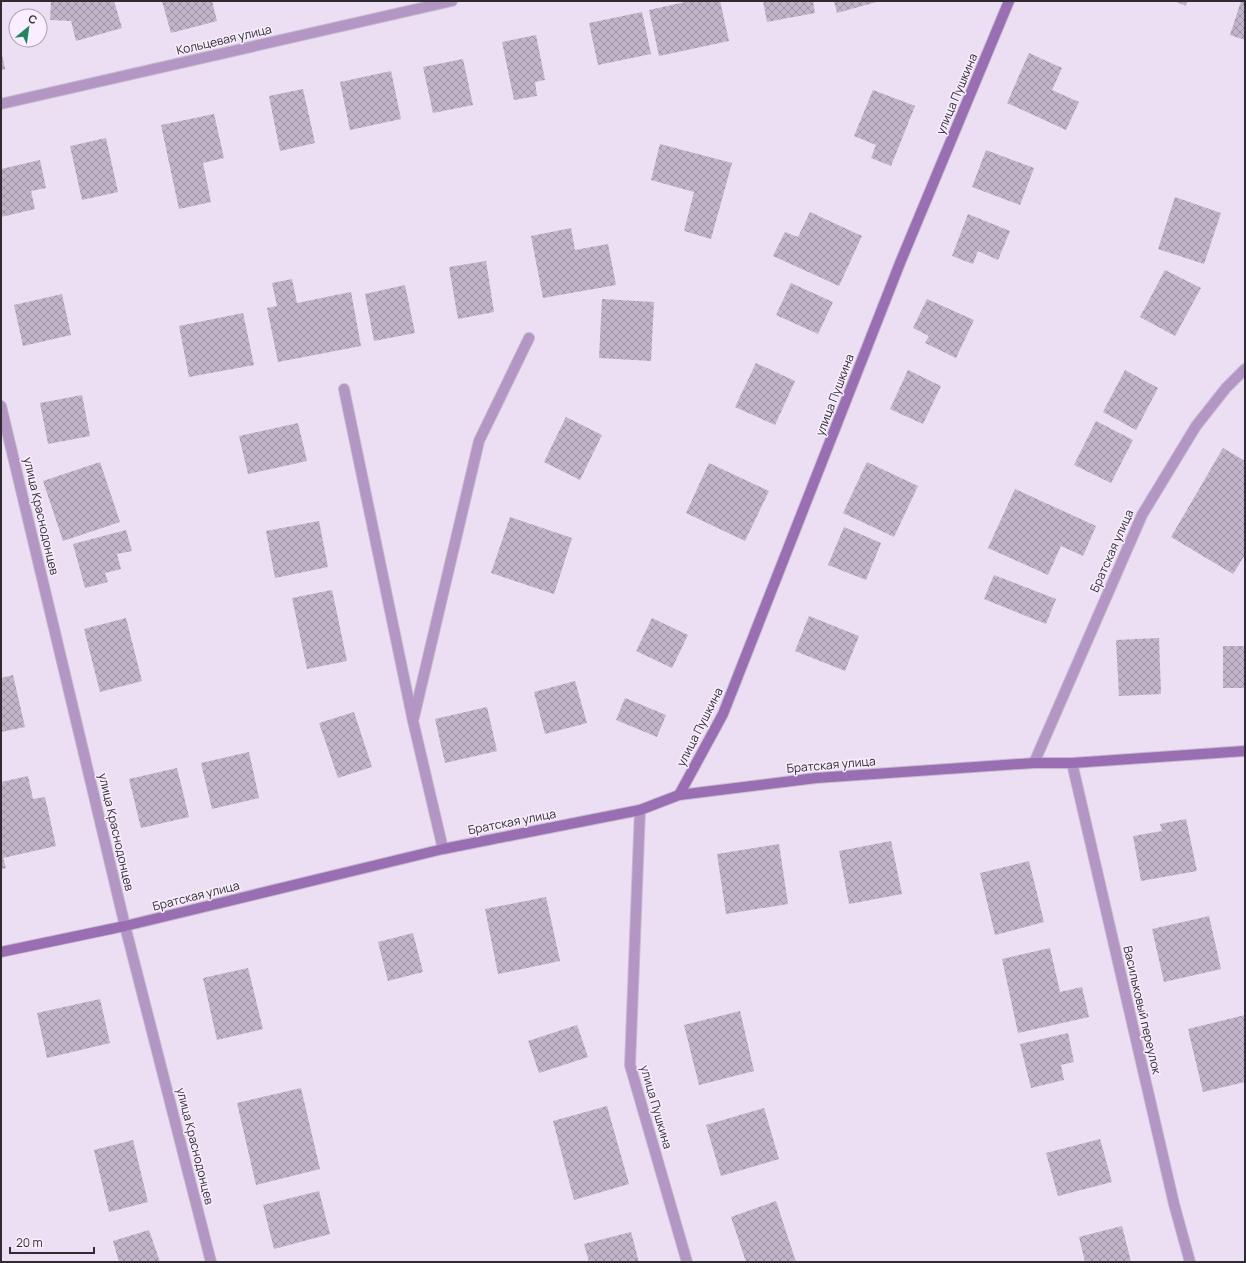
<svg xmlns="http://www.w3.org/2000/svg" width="1246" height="1263" viewBox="0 0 1246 1263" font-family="Manrope,sans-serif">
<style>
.building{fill:url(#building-cross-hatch)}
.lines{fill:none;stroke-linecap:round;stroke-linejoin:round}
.lane-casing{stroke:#c6bbcd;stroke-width:12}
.street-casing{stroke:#c6bbcd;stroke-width:12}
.secondary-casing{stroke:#c6bbcd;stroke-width:12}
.lane{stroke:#b396c4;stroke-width:10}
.street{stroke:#b396c4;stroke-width:10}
.secondary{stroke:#9a6eb2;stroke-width:10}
.labels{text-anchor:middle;stroke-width:3;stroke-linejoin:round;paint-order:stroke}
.street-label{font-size:12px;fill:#302b33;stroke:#f8eefe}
</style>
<defs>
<pattern id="building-cross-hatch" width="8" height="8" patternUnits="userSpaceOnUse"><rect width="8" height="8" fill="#c2b5c9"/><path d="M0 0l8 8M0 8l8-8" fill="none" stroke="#9e93a4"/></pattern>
</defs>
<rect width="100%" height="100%" fill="#ecdff4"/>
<g class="building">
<path d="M51 1H114L122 28 76 41 71 21 50 20Z"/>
<path d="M162 1H212L217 21 171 33Z"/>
<path d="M690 1H720L729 41 659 56 649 10Z"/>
<path d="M763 1H813L815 13 767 22Z"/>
<path d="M834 1H880L837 13Z"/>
<path d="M1174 1H1187L1186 6Z"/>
<path d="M1241 1H1245V40L1230 35Z"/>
<path d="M642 12 651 54 598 65 589 23Z"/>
<path d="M536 35 545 80 535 82 537 96 514 100 502 42Z"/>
<path d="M1029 53 1062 68 1052 90 1079 102 1066 130 1007 103Z"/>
<path d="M2 54 5 69 1 70V55Z"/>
<path d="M463 59 473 105 433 113 423 67Z"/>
<path d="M391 71 401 119 350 130 340 82Z"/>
<path d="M303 89 315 143 280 151 269 96Z"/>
<path d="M873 90 915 106 891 166 871 158 876 145 854 136Z"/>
<path d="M214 114 224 158 203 163 211 202 179 209 161 125Z"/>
<path d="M106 138 118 192 82 200 70 146Z"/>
<path d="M660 144 732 163 711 239 684 231 694 192 651 180Z"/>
<path d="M986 150 1034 168 1020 205 972 187Z"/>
<path d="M40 160 46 188 31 191 35 209 1 217V169Z"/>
<path d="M1175 197 1221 213 1204 264 1158 249Z"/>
<path d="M810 212 862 236 839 286 773 256 785 232 798 237Z"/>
<path d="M968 214 1010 231 998 260 978 251 973 264 952 256Z"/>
<path d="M571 228 575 250 608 244 616 285 543 298 531 236Z"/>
<path d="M486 261 494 312 458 319 449 267Z"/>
<path d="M1165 270 1201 288 1175 336 1140 317Z"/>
<path d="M292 279 297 303 351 292 361 346 278 362 267 308 277 306 272 283Z"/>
<path d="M791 283 833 302 818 334 776 315Z"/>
<path d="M405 285 415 333 374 341 365 294Z"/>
<path d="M62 294 71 335 23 346 14 305Z"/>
<path d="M602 299 654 302 651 361 599 358Z"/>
<path d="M927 299 974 320 956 358 925 343 929 336 913 328Z"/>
<path d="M243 313 254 365 189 377 179 326Z"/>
<path d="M756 363 795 381 775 425 735 407Z"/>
<path d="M908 370 941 386 923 424 890 409Z"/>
<path d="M1125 370 1158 388 1136 430 1103 412Z"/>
<path d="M82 395 90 436 48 444 40 403Z"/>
<path d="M566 417 602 435 580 480 544 462Z"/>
<path d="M1096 421 1133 440 1111 483 1074 465Z"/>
<path d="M298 423 307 461 248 474 239 436Z"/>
<path d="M1223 448 1245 461V555L1233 574 1171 537Z"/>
<path d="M100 462 120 522 63 541 43 481Z"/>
<path d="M867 462 918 486 894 537 843 513Z"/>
<path d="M709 463 769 491 745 541 686 513Z"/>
<path d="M1015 489 1096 526 1083 556 1061 546 1048 575 988 548Z"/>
<path d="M510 517 572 538 554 594 491 573Z"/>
<path d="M319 521 328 567 275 578 266 531Z"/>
<path d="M844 527 881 543 866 580 828 565Z"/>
<path d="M126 530 132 551 117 554 121 569 105 573 108 582 85 588 73 544Z"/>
<path d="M994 575 1056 599 1046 624 984 599Z"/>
<path d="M332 590 347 661 307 669 292 598Z"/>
<path d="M809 616 859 636 845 671 795 651Z"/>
<path d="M126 618 142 681 100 692 84 629Z"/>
<path d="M652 618 688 635 672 668 636 651Z"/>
<path d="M1159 638 1161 694 1119 696 1116 640Z"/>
<rect x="1223" y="646" width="22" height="42"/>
<path d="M13 675 25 727 1 732V678Z"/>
<path d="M575 681 587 723 545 734 534 692Z"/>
<path d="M625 698 666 715 657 737 616 720Z"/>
<path d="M487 707 497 751 445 763 435 719Z"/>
<path d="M354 712 372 767 338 778 319 723Z"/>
<path d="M249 752 259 798 212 809 201 763Z"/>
<path d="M177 768 189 817 141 828 129 779Z"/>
<path d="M28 776 33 799 45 797 56 846 3 858 6 868 1 869V782Z"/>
<path d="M1186 819 1197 871 1141 881 1133 836 1162 831 1160 824Z"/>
<path d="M891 841 902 894 849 904 839 851Z"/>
<path d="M779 844 788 904 726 914 717 854Z"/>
<path d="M1029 861 1044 922 995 935 980 873Z"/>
<path d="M546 897 560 961 498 974 485 909Z"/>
<path d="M1209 916 1221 969 1164 982 1152 929Z"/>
<path d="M413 933 423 972 388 981 378 942Z"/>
<path d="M1050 948 1060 992 1082 987 1089 1017 1018 1033 1002 959Z"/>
<path d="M248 968 263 1029 217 1040 203 978Z"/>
<path d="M100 999 110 1043 47 1058 37 1013Z"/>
<path d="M740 1011 754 1071 699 1085 684 1025Z"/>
<path d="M1245 1015V1082L1203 1092 1188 1029Z"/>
<path d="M577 1025 588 1057 539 1073 528 1041Z"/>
<path d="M1068 1033 1074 1062 1061 1065 1064 1080 1031 1088 1020 1044Z"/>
<path d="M301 1088 320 1169 256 1185 237 1103Z"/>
<path d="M607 1106 629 1184 574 1200 553 1121Z"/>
<path d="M764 1108 779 1159 721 1176 706 1125Z"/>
<path d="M1100 1139 1112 1182 1058 1196 1046 1153Z"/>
<path d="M133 1140 148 1202 109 1212 94 1150Z"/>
<path d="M319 1191 330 1234 274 1249 263 1205Z"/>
<path d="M776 1201 796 1262H746L731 1217Z"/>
<path d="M1122 1226 1131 1262H1085L1079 1237Z"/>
<path d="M149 1230 160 1262H119L113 1241Z"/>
<path d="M631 1232 639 1262H589L584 1244Z"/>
</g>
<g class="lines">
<g class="lane-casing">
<g id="lane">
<path d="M344 389 413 721 443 849"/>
<path d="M414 717 479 441 529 338"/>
</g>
</g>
<g class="street-casing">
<g id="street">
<path d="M1 104 452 1"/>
<path d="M1 406 125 926 211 1262"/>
<path d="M1034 763 1142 515 1196 426 1226 388 1245 369"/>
<path d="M1072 763 1174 1204 1190 1262"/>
<path d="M640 810 630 1065 687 1262"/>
</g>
</g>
<g class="secondary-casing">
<g id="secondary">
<path d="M679 795 723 714 900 263 1009 1"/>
<path d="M1 952 125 926 443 849 640 810 679 795 816 778 1034 763H1072L1245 751"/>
</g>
</g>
<use href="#lane" class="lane"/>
<use href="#street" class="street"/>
<use href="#secondary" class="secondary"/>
</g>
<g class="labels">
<g class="street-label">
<text transform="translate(224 40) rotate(-13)" y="4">Кольцевая улица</text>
<text transform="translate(957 94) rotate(-67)" y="4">улица Пушкина</text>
<text transform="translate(835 395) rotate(-69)" y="4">улица Пушкина</text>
<text transform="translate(41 516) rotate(77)" y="4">улица Краснодонцев</text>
<text transform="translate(1112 551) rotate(-66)" y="4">Братская улица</text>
<text transform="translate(700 727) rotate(-63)" y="4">улица Пушкина</text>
<text transform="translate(831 765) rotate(-5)" y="4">Братская улица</text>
<text transform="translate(512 822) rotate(-11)" y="4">Братская улица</text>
<text transform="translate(116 832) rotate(77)" y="4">улица Краснодонцев</text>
<text transform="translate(196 896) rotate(-14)" y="4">Братская улица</text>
<text transform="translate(1142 1010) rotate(77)" y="4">Васильковый переулок</text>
<text transform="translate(656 1107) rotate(74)" y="4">улица Пушкина</text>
<text transform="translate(195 1146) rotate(76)" y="4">улица Краснодонцев</text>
</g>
</g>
<rect width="1246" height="1263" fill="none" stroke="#302b33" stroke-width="4"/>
<g transform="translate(28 28) rotate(29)"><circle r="19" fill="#f8eefe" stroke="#a8a0ad"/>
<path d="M0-3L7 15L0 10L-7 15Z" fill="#208560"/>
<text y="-6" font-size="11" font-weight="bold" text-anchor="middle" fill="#302b33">С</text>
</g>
<path d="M10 1247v6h84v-6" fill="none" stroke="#302b33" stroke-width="2"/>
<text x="16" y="1247" font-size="12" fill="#302b33" stroke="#f8eefe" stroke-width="3" paint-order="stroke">20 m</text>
</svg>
